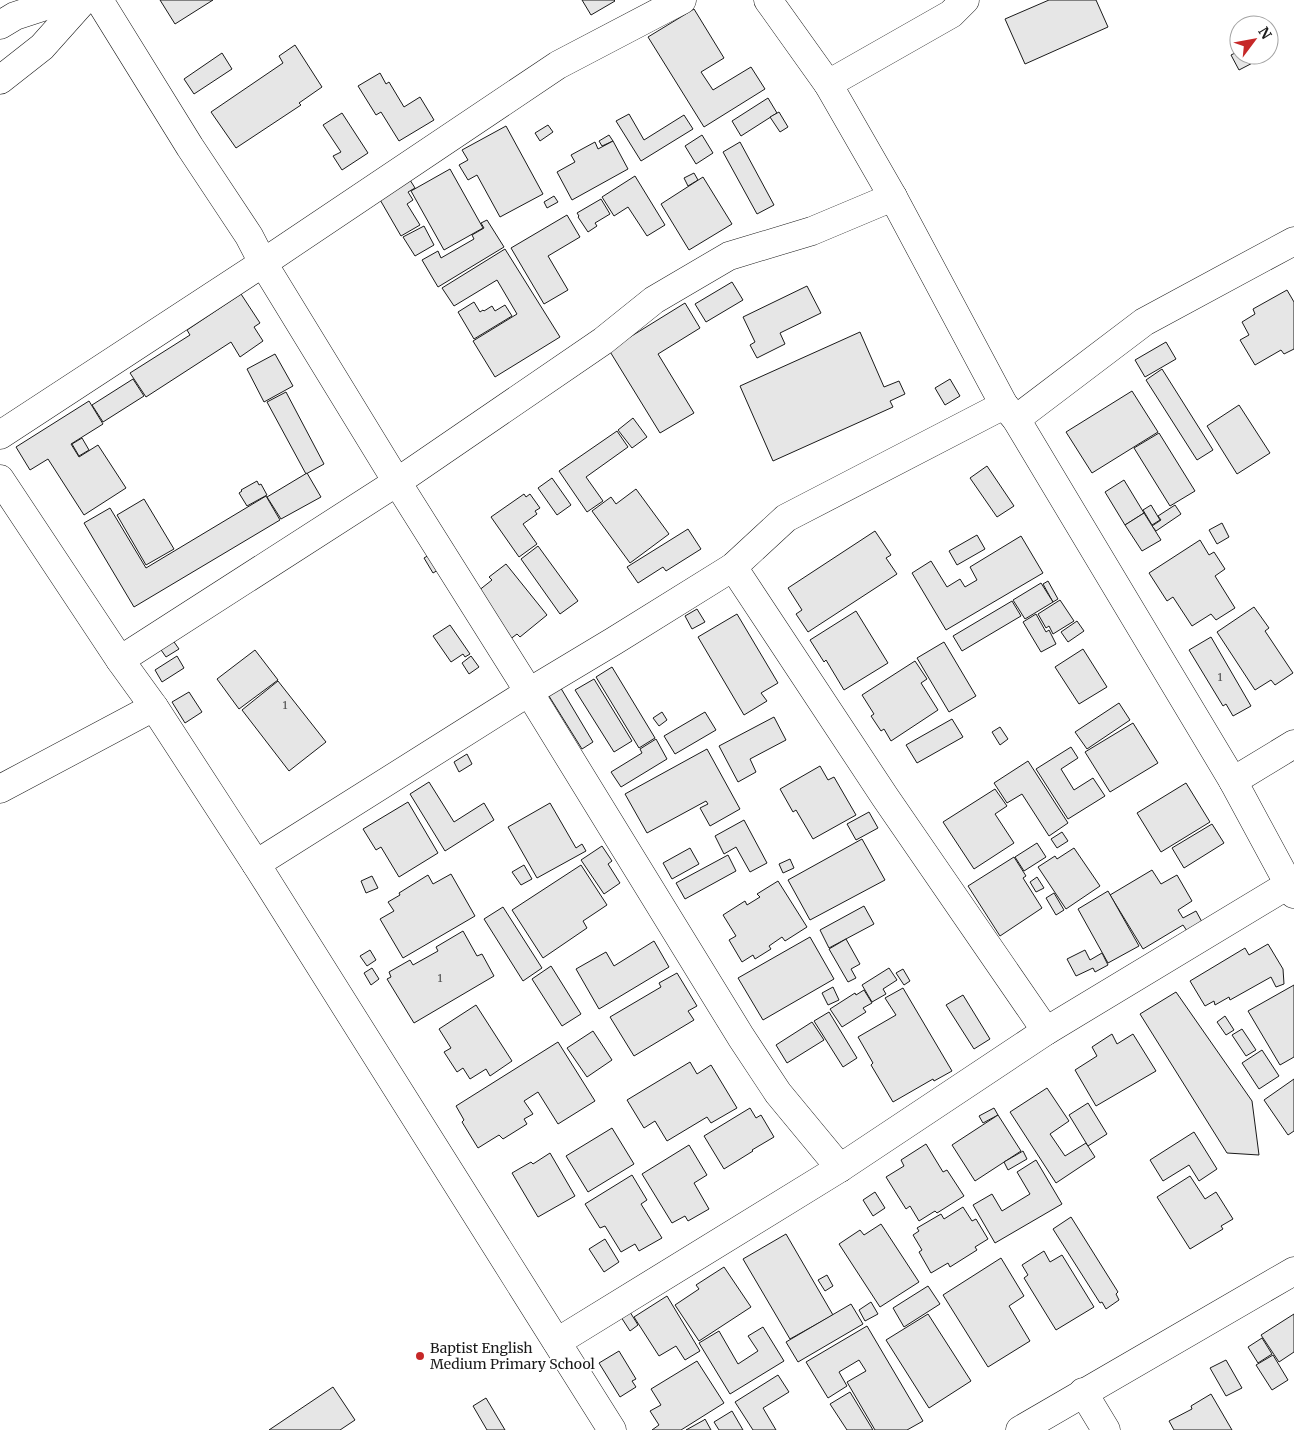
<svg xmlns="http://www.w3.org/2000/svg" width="1294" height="1430" viewBox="0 0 1294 1430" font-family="Merriweather,serif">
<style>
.building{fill:#e6e6e6;stroke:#1a1a1a}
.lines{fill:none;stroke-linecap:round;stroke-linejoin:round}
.street-casing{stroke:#1a1a1a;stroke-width:29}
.secondary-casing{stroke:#1a1a1a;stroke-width:29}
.street{stroke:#fff;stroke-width:28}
.secondary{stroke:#fff;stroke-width:28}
.poi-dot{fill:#c62828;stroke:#fff;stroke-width:2}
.labels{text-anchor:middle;stroke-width:4;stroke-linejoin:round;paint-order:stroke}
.number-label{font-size:11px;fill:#4d4d4d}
.poi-label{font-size:14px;fill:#1a1a1a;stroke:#fff;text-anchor:start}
</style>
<rect width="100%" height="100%" fill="#fff"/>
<g class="building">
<path d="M160 0H213L175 24Z"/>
<path d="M582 0H614L615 1 591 15Z"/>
<path d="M1049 0H1096L1108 27 1025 64 1005 19Z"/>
<path d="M694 9 724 58 701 72 713 90 751 67 765 89 704 127 648 37Z"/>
<path d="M295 45 322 87 299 103 301 105 236 148 211 112 283 63 279 56Z"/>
<path d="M1239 51V55H1268L1239 70 1231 55Z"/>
<path d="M222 53 232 69 194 94 184 79Z"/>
<path d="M380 73 386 84 389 82 404 107 420 97 434 120 399 141 381 112 376 115 358 86Z"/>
<path d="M768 98 777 113 741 136 732 121Z"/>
<path d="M779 112 788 127 780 132 770 117Z"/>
<path d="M342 113 368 153 342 170 333 156 341 152 323 125Z"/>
<path d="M629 114 644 140 684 115 693 129 641 161 616 121Z"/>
<path d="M548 125 553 132 540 141 535 133Z"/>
<path d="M506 126 543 194 500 217 477 175 468 180 459 165 468 160 462 150Z"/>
<path d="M609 135 613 141 602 146 599 141Z"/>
<path d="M702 135 713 153 696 164 685 146Z"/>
<path d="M613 141 628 169 572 200 557 172 575 162 571 155 595 142 598 149Z"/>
<path d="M740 142 774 205 757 214 723 152Z"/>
<path d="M450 169 483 228 444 250 411 191Z"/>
<path d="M694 173 698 180 688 186 684 178Z"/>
<path d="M635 176 665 225 647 236 628 207 614 216 602 197Z"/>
<path d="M703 177 732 224 689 250 661 204Z"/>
<path d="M410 180 415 188 408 192 413 200 407 204 420 225 401 236 379 198Z"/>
<path d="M554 196 558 202 547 208 544 202Z"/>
<path d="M601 199 610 214 595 223 597 226 588 232 578 217 579 216 577 213Z"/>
<path d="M567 215 580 237 548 256 568 290 544 304 511 248Z"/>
<path d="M487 220 504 247 438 287 422 260 438 251 441 258 474 239 472 235 484 228 481 223Z"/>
<path d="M424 226 434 245 415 256 403 237Z"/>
<path d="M505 249 560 337 495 377 473 341 517 314 497 280 454 306 442 288Z"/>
<path d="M732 282 743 300 706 322 695 304Z"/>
<path d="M807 286 821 313 780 333 785 344 757 358 750 345 755 342 743 317Z"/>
<path d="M1287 290 1294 302V349L1284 354 1281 350 1255 365 1240 340 1249 335 1242 322 1255 314 1253 309Z"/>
<path d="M241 294 260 323 254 327 263 341 240 357 231 342 146 397 130 373 190 335 187 330Z"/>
<path d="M474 302 480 312 483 310 484 311 492 306 495 311 505 305 512 316 474 339 458 312Z"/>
<path d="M685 303 700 328 658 354 694 413 660 433 609 350Z"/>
<path d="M860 332 884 387 899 381 905 394 890 401 893 407 773 461 740 386Z"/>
<path d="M1166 342 1176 359 1145 377 1135 360Z"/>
<path d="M275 354 293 386 264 402 247 369Z"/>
<path d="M1162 369 1213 450 1197 460 1146 380Z"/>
<path d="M133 379 144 396 103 422 92 405Z"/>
<path d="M950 379 960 396 945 405 935 388Z"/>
<path d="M1132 391 1158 432 1092 473 1066 432Z"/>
<path d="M286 392 324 464 306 474 267 402Z"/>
<path d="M89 401 103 424 71 444 79 457 98 445 126 488 84 515 48 459 30 470 16 447Z"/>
<path d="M1239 405 1270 453 1237 474 1207 426Z"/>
<path d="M633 418 647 437 632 448 618 430Z"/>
<path d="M617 431 628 447 586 477 603 501 587 512 559 471Z"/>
<path d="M1159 433 1195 491 1170 506 1134 448Z"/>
<path d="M82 438 89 450 79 456 72 444Z"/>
<path d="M987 466 1014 506 997 517 970 478Z"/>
<path d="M307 473 321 497 281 519 267 497Z"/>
<path d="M552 478 571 505 557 515 538 488Z"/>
<path d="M1124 480 1144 513 1125 525 1105 492Z"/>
<path d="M257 481 259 485 261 484 267 495 247 506 239 493 242 491 241 490Z"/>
<path d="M636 489 669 534 630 563 592 511 611 497 616 504Z"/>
<path d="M524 494 526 497 530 494 540 508 535 511 537 514 523 524 537 544 519 557 491 517Z"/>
<path d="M266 496 280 520 134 607 84 523 110 508 146 568Z"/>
<path d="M144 499 174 549 146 565 117 515Z"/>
<path d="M1151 505 1160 520 1152 525 1143 510Z"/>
<path d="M1175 505 1181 514 1156 531 1152 526 1161 520 1158 516Z"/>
<path d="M1144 513 1161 540 1142 551 1125 525Z"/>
<path d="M1222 523 1229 537 1217 544 1209 530Z"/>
<path d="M688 529 701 549 666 571 663 567 638 583 627 567Z"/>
<path d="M875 531 891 555 886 558 897 574 808 632 796 614 802 610 788 588Z"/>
<path d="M977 535 985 549 957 565 949 551Z"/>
<path d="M1021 536 1043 573 946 630 912 573 931 561 947 587 960 579 965 587 977 580 970 567Z"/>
<path d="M1200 540 1209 555 1214 552 1225 569 1215 576 1235 608 1216 620 1211 614 1192 626 1173 597 1167 601 1149 573Z"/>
<path d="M538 546 578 601 560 614 521 559Z"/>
<path d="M436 551 445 566 433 573 424 558Z"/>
<path d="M506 564 547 615 520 637 517 634 509 640 473 595 492 580 489 577Z"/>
<path d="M1048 581 1058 599 1053 602 1043 584Z"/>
<path d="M1041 583 1053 602 1025 619 1013 600Z"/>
<path d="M1060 600 1074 621 1053 634 1049 626 1046 628 1038 614Z"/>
<path d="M1012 601 1021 616 962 651 953 636Z"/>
<path d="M1254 607 1269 628 1265 631 1293 673 1275 685 1271 680 1255 690 1217 632Z"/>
<path d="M697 609 705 622 692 629 685 616Z"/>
<path d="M856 611 888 663 844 690 826 660 824 662 810 640Z"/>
<path d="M737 614 778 683 761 693 767 701 744 715 698 637Z"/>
<path d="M1036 614 1046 632 1049 630 1056 644 1041 652 1023 622Z"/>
<path d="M1077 621 1084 631 1068 642 1061 632Z"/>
<path d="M450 625 470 654 465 657 463 654 451 662 433 636Z"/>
<path d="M1211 637 1251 706 1233 716 1226 704 1223 706 1189 650Z"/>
<path d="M172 639 179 649 166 657 159 647Z"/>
<path d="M944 642 976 696 949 712 917 658Z"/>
<path d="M1083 649 1107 687 1079 704 1055 667Z"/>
<path d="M255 650 278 680 239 709 217 679Z"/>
<path d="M177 656 184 668 162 682 155 670Z"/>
<path d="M471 656 479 667 469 674 462 663Z"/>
<path d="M915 661 927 679 921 683 938 710 891 741 884 729 881 731 871 716 874 714 862 695Z"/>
<path d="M612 667 655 738 639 748 596 677Z"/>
<path d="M594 679 632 741 614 752 575 690Z"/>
<path d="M556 680 593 742 582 749 544 688Z"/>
<path d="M278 681 326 742 289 771 242 710Z"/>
<path d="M189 692 202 712 185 723 172 702Z"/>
<path d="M1119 703 1130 720 1087 749 1075 732Z"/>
<path d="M662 712 667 720 659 726 653 718Z"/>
<path d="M705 712 716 730 675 754 664 736Z"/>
<path d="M774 717 786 740 750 759 756 772 738 782 719 746Z"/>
<path d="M952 719 963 737 917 763 906 745Z"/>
<path d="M1133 723 1158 763 1110 792 1085 752Z"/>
<path d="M1000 727 1008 739 1000 745 992 732Z"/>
<path d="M656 739 667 759 621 787 611 772 642 753 640 749Z"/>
<path d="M1071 747 1078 758 1061 769 1074 790 1093 778 1105 796 1068 819 1036 769Z"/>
<path d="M707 749 740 809 710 826 700 808 708 804 706 801 647 833 625 794Z"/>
<path d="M467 754 472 764 459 772 454 762Z"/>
<path d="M1028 761 1068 823 1049 836 1022 794 1007 803 994 783Z"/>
<path d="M820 766 828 780 834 777 856 815 813 839 796 810 793 812 780 789Z"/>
<path d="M429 782 454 822 484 803 494 820 445 851 410 794Z"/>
<path d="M1186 783 1210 822 1161 852 1137 813Z"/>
<path d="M995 789 1007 806 995 814 1014 843 974 869 943 822Z"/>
<path d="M408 802 438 853 399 877 381 847 376 850 363 829Z"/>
<path d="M550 803 576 848 582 844 586 851 537 878 508 827Z"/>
<path d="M869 812 878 828 856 840 847 824Z"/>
<path d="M744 820 767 863 750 872 736 847 724 854 715 836Z"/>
<path d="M1212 824 1224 843 1184 868 1172 848Z"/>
<path d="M1062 832 1068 841 1057 848 1051 839Z"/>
<path d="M862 839 885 880 810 920 788 880Z"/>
<path d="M1037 843 1046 857 1024 871 1015 857Z"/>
<path d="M602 846 612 861 608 864 620 883 604 894 581 860Z"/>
<path d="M690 848 699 864 672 879 663 863Z"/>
<path d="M1074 848 1100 886 1066 909 1038 867 1055 856 1057 859Z"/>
<path d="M728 855 736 871 685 899 676 883Z"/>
<path d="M1014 857 1026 876 1023 878 1042 908 1000 936 968 886Z"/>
<path d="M790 859 794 868 783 873 779 864Z"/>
<path d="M524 865 532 879 521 885 512 872Z"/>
<path d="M581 865 607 905 583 921 587 928 543 958 512 910Z"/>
<path d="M1152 870 1161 884 1177 875 1192 901 1178 910 1183 918 1196 911 1202 922 1187 931 1183 925 1143 949 1110 895Z"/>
<path d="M451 874 475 916 403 958 380 919 394 911 388 902 400 895 399 893 428 875 433 884Z"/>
<path d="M372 876 378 888 366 893 361 881Z"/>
<path d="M1037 877 1044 888 1036 892 1030 882Z"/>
<path d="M778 881 807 927 785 941 782 937 769 946 771 949 755 959 753 955 742 962 729 940 736 936 723 915 745 901 747 905 760 897 757 894Z"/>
<path d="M1108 891 1139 946 1108 963 1078 909Z"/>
<path d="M1054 893 1064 910 1056 915 1046 898Z"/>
<path d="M864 906 874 924 829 948 820 930Z"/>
<path d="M503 907 542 968 523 981 484 919Z"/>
<path d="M463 931 477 956 482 954 494 976 414 1023 387 979 391 977 389 972 410 960 413 965 438 951 436 947Z"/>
<path d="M810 937 834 979 763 1020 738 978Z"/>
<path d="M846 939 860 964 851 969 856 978 848 982 829 949Z"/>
<path d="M654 941 669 967 599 1009 576 969 606 952 614 966Z"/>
<path d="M1268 944 1283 969 1284 984 1276 987 1271 977 1230 1000 1229 997 1215 1005 1214 1001 1205 1006 1190 981 1245 948 1249 955Z"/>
<path d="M370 950 376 960 367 966 360 956Z"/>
<path d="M1085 950 1090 960 1102 953 1108 965 1095 972 1093 968 1076 976 1067 959Z"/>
<path d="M551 966 581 1014 562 1026 532 979Z"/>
<path d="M372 968 379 979 371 985 364 973Z"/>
<path d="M889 968 897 980 883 989 886 994 872 1002 862 985Z"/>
<path d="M903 969 910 981 904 985 896 973Z"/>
<path d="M677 973 697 1006 688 1011 694 1020 634 1056 610 1017 661 987 659 983Z"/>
<path d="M1294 985V1057L1280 1065 1248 1011Z"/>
<path d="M833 987 839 1000 828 1005 822 993Z"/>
<path d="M903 988 952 1071 934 1081 933 1079 893 1102 871 1065 873 1063 858 1037 896 1015 885 998Z"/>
<path d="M864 990 872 1003 863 1008 866 1012 842 1027 830 1009 855 993 856 995Z"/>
<path d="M1176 992 1252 1101 1259 1155 1227 1153 1140 1014Z"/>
<path d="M963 995 990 1039 974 1049 946 1005Z"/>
<path d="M476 1005 512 1061 490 1076 486 1069 470 1079 463 1068 457 1072 444 1052 451 1048 439 1029Z"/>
<path d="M829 1012 857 1058 843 1067 814 1021Z"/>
<path d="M1225 1016 1234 1030 1226 1035 1217 1022Z"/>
<path d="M812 1022 824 1040 787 1063 776 1045Z"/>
<path d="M1242 1029 1256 1050 1246 1056 1232 1035Z"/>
<path d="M593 1031 612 1060 587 1077 567 1048Z"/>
<path d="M1112 1034 1117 1044 1133 1034 1156 1071 1096 1106 1075 1070 1097 1056 1092 1047Z"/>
<path d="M558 1042 595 1101 558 1124 538 1092 524 1101 533 1114 524 1119 527 1124 503 1139 499 1135 478 1148 462 1122 464 1120 456 1106Z"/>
<path d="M1262 1050 1279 1076 1259 1089 1242 1063Z"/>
<path d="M690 1062 697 1074 711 1065 737 1108 711 1123 707 1117 667 1141 655 1121 644 1128 627 1100Z"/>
<path d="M1294 1079V1131L1288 1135 1264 1100Z"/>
<path d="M1047 1088 1069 1121 1050 1134 1065 1156 1086 1143 1095 1157 1056 1183 1010 1112Z"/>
<path d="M1088 1103 1107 1134 1088 1146 1069 1115Z"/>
<path d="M750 1108 756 1118 761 1115 774 1137 752 1150 753 1151 724 1169 704 1136Z"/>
<path d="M994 1108 998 1115 983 1123 979 1116Z"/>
<path d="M998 1115 1021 1151 975 1181 952 1145Z"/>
<path d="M612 1128 634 1164 588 1192 566 1156Z"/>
<path d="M1194 1132 1217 1169 1199 1181 1189 1165 1163 1181 1150 1160Z"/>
<path d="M926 1144 943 1172 947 1170 964 1196 937 1213 935 1211 919 1221 910 1206 906 1209 886 1177 904 1166 901 1160Z"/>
<path d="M689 1145 707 1175 694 1183 709 1209 688 1221 685 1216 672 1223 642 1174Z"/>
<path d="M1023 1151 1027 1159 1008 1170 1004 1162Z"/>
<path d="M550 1153 575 1196 538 1217 512 1173 531 1162 533 1164Z"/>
<path d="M1036 1160 1062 1204 995 1243 973 1205 992 1194 1002 1211 1030 1194 1017 1172Z"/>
<path d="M632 1175 647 1200 641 1204 662 1238 639 1251 635 1244 621 1252 605 1226 600 1228 585 1204Z"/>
<path d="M1190 1176 1205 1199 1216 1192 1233 1219 1221 1226 1223 1229 1190 1249 1157 1197Z"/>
<path d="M875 1192 885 1208 873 1216 863 1200Z"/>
<path d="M963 1207 972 1221 976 1219 988 1239 975 1247 977 1250 950 1267 948 1263 931 1273 919 1252 922 1250 913 1235 919 1231 917 1228 941 1214 944 1219Z"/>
<path d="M1071 1217 1118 1292 1116 1294 1119 1300 1106 1309 1102 1302 1100 1303 1053 1229Z"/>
<path d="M881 1224 919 1282 880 1307 839 1244 860 1230 864 1235Z"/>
<path d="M786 1234 833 1315 790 1339 743 1259Z"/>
<path d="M605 1239 619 1262 604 1272 589 1249Z"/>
<path d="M1044 1251 1050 1262 1062 1255 1094 1307 1056 1330 1024 1278 1028 1275 1022 1265Z"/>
<path d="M1001 1258 1024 1296 1009 1306 1030 1341 988 1367 943 1295Z"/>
<path d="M724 1267 751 1307 699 1341 675 1305 699 1289 696 1285Z"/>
<path d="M827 1275 833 1286 825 1291 818 1280Z"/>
<path d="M928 1286 940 1304 904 1327 893 1308Z"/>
<path d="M667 1296 700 1351 685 1360 676 1346 659 1356 634 1317Z"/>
<path d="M871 1302 878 1314 865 1321 859 1310Z"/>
<path d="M851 1304 863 1324 798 1362 786 1342Z"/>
<path d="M630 1312 638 1325 630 1331 621 1317Z"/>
<path d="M928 1314 971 1381 929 1408 886 1340Z"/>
<path d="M1294 1314V1352L1279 1362 1261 1335Z"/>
<path d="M867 1326 923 1421 907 1430H875L847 1382 866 1371 859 1360 839 1372 847 1386 828 1398 806 1362Z"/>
<path d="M763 1327 784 1361 730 1394 699 1343 719 1331 738 1364 758 1351 748 1336Z"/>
<path d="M1262 1338 1272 1354 1258 1363 1248 1347Z"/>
<path d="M619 1351 636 1379 632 1381 636 1387 620 1397 599 1363Z"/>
<path d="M1273 1355 1288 1380 1272 1390 1256 1365Z"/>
<path d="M1226 1360 1242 1388 1226 1396 1210 1368Z"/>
<path d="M697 1361 724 1403 681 1430H652L659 1425 650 1411 661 1405 651 1389Z"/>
<path d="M778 1375 789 1392 763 1408 776 1430H753L735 1402Z"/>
<path d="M333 1387 355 1420 340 1430H269Z"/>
<path d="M850 1392 873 1430H847L830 1404Z"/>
<path d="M1211 1394 1232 1430H1174L1169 1421 1192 1409 1191 1406Z"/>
<path d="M486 1398 505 1430H487L473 1406Z"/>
<path d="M732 1411 743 1430H719L714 1422Z"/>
<path d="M705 1419 711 1430H686L704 1420Z"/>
</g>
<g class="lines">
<g class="street-casing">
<g id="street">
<path d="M99 0 190 147 249 236 263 263 397 482 529 692 741 1037 778 1093 840 1168"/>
<path d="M768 0 828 84 893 197 1004 405 1016 419 1233 781 1294 894"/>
<path d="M0 25 15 16 64 0"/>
<path d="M0 80 42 47 84 0"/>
<path d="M828 84 951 14 965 0"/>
<path d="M1016 419 1144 322 1294 241"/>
<path d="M0 435 263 263 558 65 682 0"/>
<path d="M0 479 120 660 154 707 256 864 612 1430"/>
<path d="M733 567 885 797 1046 1031"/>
<path d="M120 660 397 482 603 341 654 300 729 256 812 231 893 197"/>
<path d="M1233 781 1294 744"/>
<path d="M0 789 154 707"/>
<path d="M256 864 529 692 614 641 733 567 786 518 1004 405"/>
<path d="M557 1342 840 1168 1046 1031 1288 885"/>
<path d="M1083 1392 1106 1430"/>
</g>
</g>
<g class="secondary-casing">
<path id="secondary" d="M1020 1430 1294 1271"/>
</g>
<use href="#street" class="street"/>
<use href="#secondary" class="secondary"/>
</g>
<circle class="poi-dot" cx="420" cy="1356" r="5"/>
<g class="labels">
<g class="number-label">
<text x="1220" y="681">1</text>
<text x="285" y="709">1</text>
<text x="440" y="982">1</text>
</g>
<g class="poi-label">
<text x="430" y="1353">Baptist English<tspan x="430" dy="16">Medium Primary School</tspan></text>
</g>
</g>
<g transform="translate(1254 40) rotate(58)"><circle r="24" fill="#ffffff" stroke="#a3a3a3"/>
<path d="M0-4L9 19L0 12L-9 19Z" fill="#c62828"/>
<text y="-8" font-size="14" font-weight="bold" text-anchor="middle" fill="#1a1a1a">N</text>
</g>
</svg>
